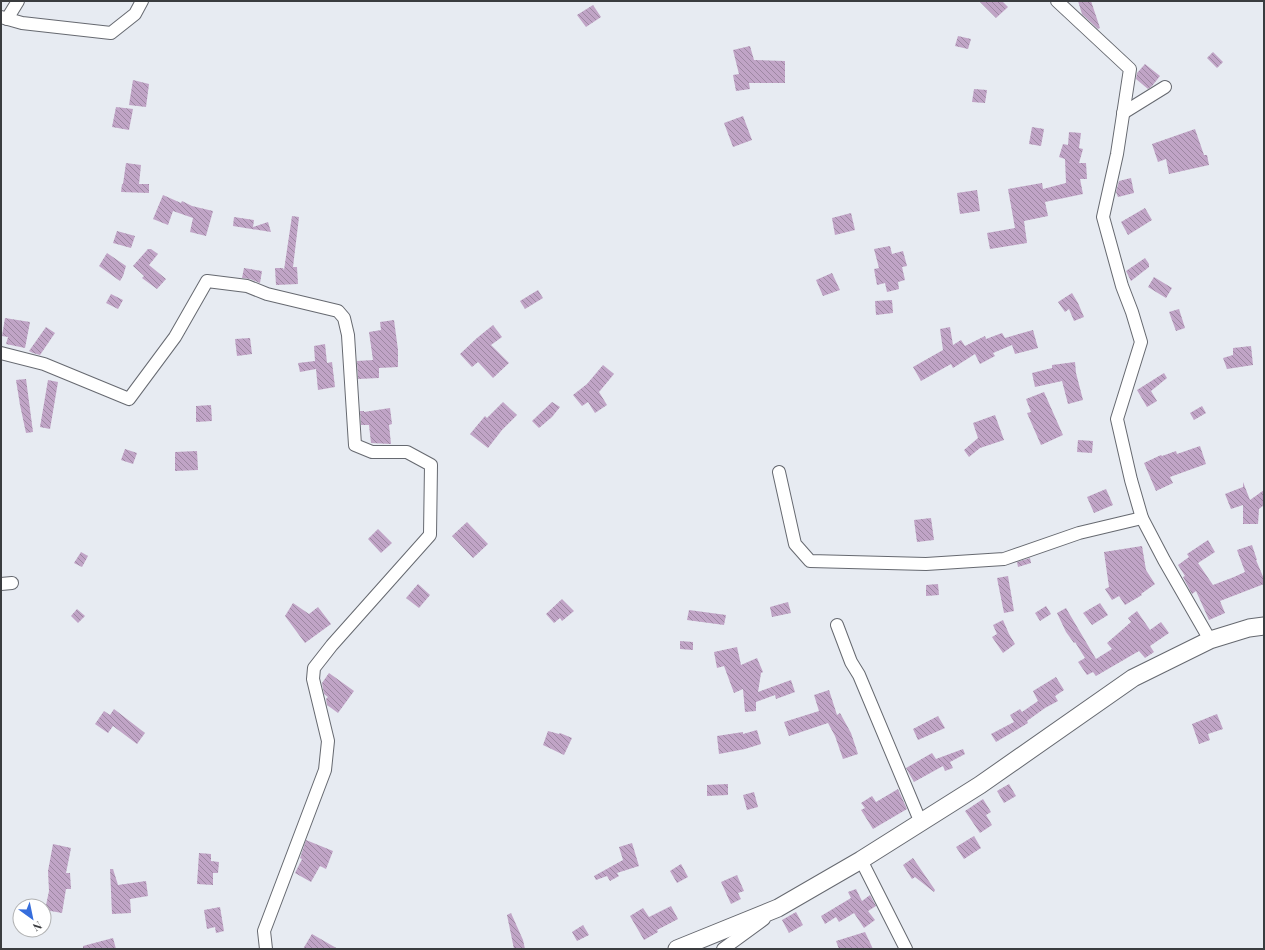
<svg xmlns="http://www.w3.org/2000/svg" width="1265" height="950" viewBox="0 0 1265 950" font-family="'Playfair Display',serif">
<style>
.building{fill:url(#building-back-hatch)}
.lines{fill:none;stroke-linecap:round;stroke-linejoin:round}
.street-casing{stroke:#666970;stroke-width:14}
.secondary-casing{stroke:#666970;stroke-width:19}
.street{stroke:#fff;stroke-width:12}
.secondary{stroke:#fff;stroke-width:17}
</style>
<defs>
<pattern id="building-back-hatch" width="6" height="6" patternUnits="userSpaceOnUse"><rect width="6" height="6" fill="#c0a4c6"/><path d="M-1 5l2 2M0 0l6 6M5-1l2 2" fill="none" stroke="#9d87a2"/></pattern>
</defs>
<rect width="100%" height="100%" fill="#e7ebf2"/>
<g class="building">
<path d="M979 1H1002L1008 7 996 18Z"/>
<path d="M1078 1H1091L1100 28 1098 29 1082 14Z"/>
<path d="M593 5 601 17 586 27 577 15Z"/>
<path d="M958 36 971 39 968 49 955 46Z"/>
<path d="M750 46 754 60 785 61V83H749L750 89 736 91 733 75 739 74 733 50Z"/>
<path d="M1213 52 1223 62 1217 68 1207 58Z"/>
<path d="M1145 64 1160 76 1152 86 1148 89 1136 79 1137 73Z"/>
<path d="M133 80 149 84 146 107 129 105Z"/>
<path d="M974 89 987 90 985 103 972 102Z"/>
<path d="M116 107 133 109 129 130 112 127Z"/>
<path d="M743 116 752 140 733 147 724 123Z"/>
<path d="M1032 127 1044 129 1041 146 1029 144Z"/>
<path d="M1195 129 1204 155H1207L1209 165 1169 174 1166 159 1158 162 1152 144Z"/>
<path d="M1069 132 1081 133 1079 148 1083 149 1079 163H1086L1087 179H1080L1083 194 1045 202 1048 216 1024 221 1027 243 990 249 987 233 1015 228 1008 189 1042 183 1043 189 1066 183 1065 159 1059 157 1063 144 1068 145Z"/>
<path d="M126 163 141 165 139 184H149V193L121 192 122 184H123Z"/>
<path d="M1131 178 1134 193 1118 197 1116 192 1119 181Z"/>
<path d="M977 190 980 211 960 214 957 193Z"/>
<path d="M163 195 181 203 182 201 192 206 213 211 206 236 190 232 193 218 173 211 168 225 153 219Z"/>
<path d="M1145 208 1152 220 1128 235 1121 222Z"/>
<path d="M851 213 855 230 835 235 832 218Z"/>
<path d="M292 216 299 217 293 267H297L298 284 276 285 275 268H283L284 270Z"/>
<path d="M234 217 254 220 253 227 268 222 271 232 233 226Z"/>
<path d="M117 231 135 236 131 248 113 243Z"/>
<path d="M890 246 892 254 903 251 907 266 902 267 905 280 898 282 899 289 887 292 885 283 877 285 874 269 879 268 874 249Z"/>
<path d="M148 249H151L158 254 149 265 166 279 157 289 142 278 144 276 133 266Z"/>
<path d="M107 253 126 266 123 276 120 281 99 266Z"/>
<path d="M1145 258 1149 264V267L1131 281 1126 271Z"/>
<path d="M244 268 262 271 260 283 250 279 242 278Z"/>
<path d="M832 273 840 290 823 296 816 280Z"/>
<path d="M1154 277 1172 288 1166 298 1148 287Z"/>
<path d="M538 290 543 298 525 309 520 301Z"/>
<path d="M1072 293 1078 303 1084 317 1074 321 1069 309 1065 312 1058 302Z"/>
<path d="M111 294 123 300 118 309 106 303Z"/>
<path d="M892 300 893 313 876 315 875 301Z"/>
<path d="M1179 309 1185 328 1176 331 1169 312Z"/>
<path d="M5 318 30 322 25 348 6 344 8 337 2 336Z"/>
<path d="M394 320 398 350V367L379 368V378L358 379 357 361 373 360 369 332 381 330 380 322Z"/>
<path d="M493 325 502 337 491 345 509 363 493 378 478 362 472 367 460 354 477 338Z"/>
<path d="M46 327 55 333 40 355 33 353 29 351Z"/>
<path d="M950 327 953 345 961 340 965 346 985 336 986 339 1002 333 1005 338 1033 330 1038 348 1015 354 1012 345 993 353 995 356 980 364 975 354 953 368 951 364 921 381 913 367 943 350 940 329Z"/>
<path d="M250 338 252 354 237 356 235 339Z"/>
<path d="M325 344 327 363 332 362 335 387 318 390 316 369 300 372 298 363 315 361 314 346Z"/>
<path d="M1251 346 1253 365 1227 369 1223 358 1233 355V348Z"/>
<path d="M1075 362 1076 373 1083 400 1068 404 1062 381 1035 387 1032 373 1052 368V365Z"/>
<path d="M603 365 614 374 599 392 607 405 595 413 588 402 582 406 573 395 587 384Z"/>
<path d="M1164 373 1167 378 1151 391 1157 401 1147 407 1137 390Z"/>
<path d="M26 379 33 432 26 433 20 405 16 380Z"/>
<path d="M48 380 58 382 50 429 40 427Z"/>
<path d="M1044 392 1063 435 1041 445 1027 413 1031 412 1026 399Z"/>
<path d="M503 402 517 415 502 430 488 448 470 434 485 416 487 418Z"/>
<path d="M552 402 560 407 552 417 539 428 532 421Z"/>
<path d="M211 405 212 421 196 422V406Z"/>
<path d="M1202 406 1206 413 1194 420 1190 413Z"/>
<path d="M390 408 392 424 389 425 391 444 371 443 369 425H361L360 411H364V412Z"/>
<path d="M995 415 1004 440 980 448 969 457 964 450 978 438 973 423Z"/>
<path d="M1078 440 1093 441 1092 453 1077 452Z"/>
<path d="M1200 446 1206 464 1170 477 1173 483 1156 491 1144 463 1161 455 1162 456 1176 451 1177 454Z"/>
<path d="M125 449 137 453 133 464 121 460Z"/>
<path d="M197 451 198 470 175 471V452Z"/>
<path d="M1243 482 1250 500 1264 490V505L1259 509 1258 524H1243V505L1231 509 1225 494 1243 487Z"/>
<path d="M1106 489 1113 505 1094 513 1087 497Z"/>
<path d="M931 518 934 540 917 542 914 520Z"/>
<path d="M467 522 488 544 473 558 452 536Z"/>
<path d="M378 529 392 543 381 553 368 539Z"/>
<path d="M1208 540 1215 552 1198 563 1213 585 1234 577 1245 572 1237 550 1252 545 1257 560H1256L1264 579V584L1220 601 1225 613 1209 620 1196 591 1192 594 1183 577 1185 576 1178 565 1189 557 1187 554Z"/>
<path d="M1142 546 1146 570 1155 584 1141 594 1142 595 1125 605 1119 596 1112 600 1105 589 1109 587 1104 552Z"/>
<path d="M81 552 88 556 82 567 74 563Z"/>
<path d="M1030 558 1031 563 1018 567 1017 562Z"/>
<path d="M1008 576 1014 611 1004 613 997 578Z"/>
<path d="M418 584 430 595 419 608 406 598Z"/>
<path d="M938 584 939 595 926 596V585Z"/>
<path d="M562 599 574 611 562 621 560 618 554 623 546 614Z"/>
<path d="M788 602 791 613 772 617 770 607Z"/>
<path d="M293 603 309 614 318 607 331 624 305 643 285 616Z"/>
<path d="M1100 603 1108 615 1092 625 1083 613Z"/>
<path d="M1046 606 1051 614 1040 621 1035 613Z"/>
<path d="M1066 608 1096 659 1112 649 1107 643 1131 622 1128 618 1137 611 1150 630 1161 622 1169 633 1150 646 1154 652 1145 658 1139 651 1096 676 1093 672 1087 675 1078 662 1085 658 1075 642 1074 643 1066 632 1057 613Z"/>
<path d="M77 609 85 616 78 623 71 616Z"/>
<path d="M689 610 726 615 724 625 687 620Z"/>
<path d="M1003 620 1009 634 1015 644 1003 653 992 637 997 634 993 625Z"/>
<path d="M680 641 693 642V650L680 649Z"/>
<path d="M737 647 741 665 757 658 763 672 761 673 758 692 791 680 795 692 776 699 775 695 756 702V711L745 712 743 689 734 693 724 666 717 668 714 652Z"/>
<path d="M329 673 354 691 338 713 327 705 326 699 328 697 324 694 322 683Z"/>
<path d="M1056 677 1064 690 1055 696 1058 701 1045 708 1027 721 1028 723 996 742 991 734 1014 722 1010 715 1020 709 1022 712 1038 701 1033 691Z"/>
<path d="M829 690 837 715 840 713 851 733 858 754 843 759 835 736 828 723 789 736 784 722 819 711 814 695Z"/>
<path d="M114 709 145 733 137 744 113 726 108 733 95 724 104 711 110 715Z"/>
<path d="M1217 714 1223 729 1208 734 1210 740 1199 744 1192 724Z"/>
<path d="M938 716 945 728 918 740 913 729Z"/>
<path d="M757 730 761 744 745 749 719 754 717 736 743 732V734Z"/>
<path d="M548 731 559 734 560 733 572 738 564 755 543 745Z"/>
<path d="M963 749 965 754 950 762 953 768 945 771 943 766 914 782 906 768 932 753 936 759Z"/>
<path d="M728 784V795L707 796V785Z"/>
<path d="M1009 784 1016 796 1004 803 997 791Z"/>
<path d="M898 789 907 809 873 829 861 810 865 808 861 803 872 796 876 802Z"/>
<path d="M754 792 758 807 747 810 743 795Z"/>
<path d="M983 799 991 812 986 815 992 825 980 833 965 811Z"/>
<path d="M974 836 981 848 964 859 956 847Z"/>
<path d="M306 840 333 851 326 869 320 866 311 882 295 873 302 859 300 858Z"/>
<path d="M632 843 639 866 617 873 619 876 610 881 607 876 596 880 594 876 623 860 619 847Z"/>
<path d="M53 844 71 848 66 873H70L71 889H66L62 913 45 910 49 891 48 871Z"/>
<path d="M199 853 211 854V861L219 862 218 873H213V885L197 884Z"/>
<path d="M913 858 935 890 934 892 915 877 912 879 903 865Z"/>
<path d="M681 864 688 877 677 883 670 871Z"/>
<path d="M110 869H113L118 885 146 881 148 896 130 899 131 913 112 914Z"/>
<path d="M737 875 744 891 738 893 741 899 731 904 721 882Z"/>
<path d="M856 889 862 901 870 895 876 906 868 911 875 920 864 928 854 913 839 922 836 917 825 924 821 916 851 898 848 892Z"/>
<path d="M671 906 678 919 657 930 658 932 644 940 630 916 643 908 649 917Z"/>
<path d="M220 907 224 931 216 933 215 927 207 929 204 910Z"/>
<path d="M796 912 803 925 789 933 782 920Z"/>
<path d="M511 913 523 940 525 949H514L507 915Z"/>
<path d="M583 925 589 935 577 941 572 932Z"/>
<path d="M865 932 873 949H839L836 941Z"/>
<path d="M312 934 338 949H303Z"/>
<path d="M113 938 116 949H83V946Z"/>
</g>
<g class="lines">
<g class="street-casing">
<g id="street">
<path d="M1057 1 1130 69 1117 154 1103 217 1122 286 1132 312 1141 342 1117 419 1131 480 1142 518 1164 560 1210 640"/>
<path d="M1 17 22 23 111 33 135 14 142 1"/>
<path d="M7 19 18 1"/>
<path d="M1123 113 1165 87"/>
<path d="M1 353 44 364 129 399 175 337 207 281 247 286 267 294 338 311 344 318 348 335 355 445 372 452H407L431 465 430 535 332 645 314 668 313 679 328 741 325 770 264 931 266 949"/>
<path d="M779 472 795 544 810 561 926 564 1004 559 1079 533 1142 518"/>
<path d="M1 584 12 583"/>
<path d="M837 625 851 662 859 675 921 823"/>
<path d="M861 860 906 949"/>
<path d="M723 949 764 919"/>
</g>
</g>
<g class="secondary-casing">
<path id="secondary" d="M677 949 778 908 861 860 980 785 1133 678 1210 640 1249 628 1264 626"/>
</g>
<use href="#street" class="street"/>
<use href="#secondary" class="secondary"/>
</g>
<rect width="1265" height="950" fill="none" stroke="#3a3c3f" stroke-width="4"/>
<g transform="translate(32 918) rotate(147)"><circle r="19" fill="#ffffff" stroke="#b0b1b2"/>
<path d="M0-3L7 15L0 10L-7 15Z" fill="#366ddc"/>
<text y="-6" font-size="11" font-weight="bold" text-anchor="middle" fill="#3a3c3f">N</text>
</g>
</svg>
